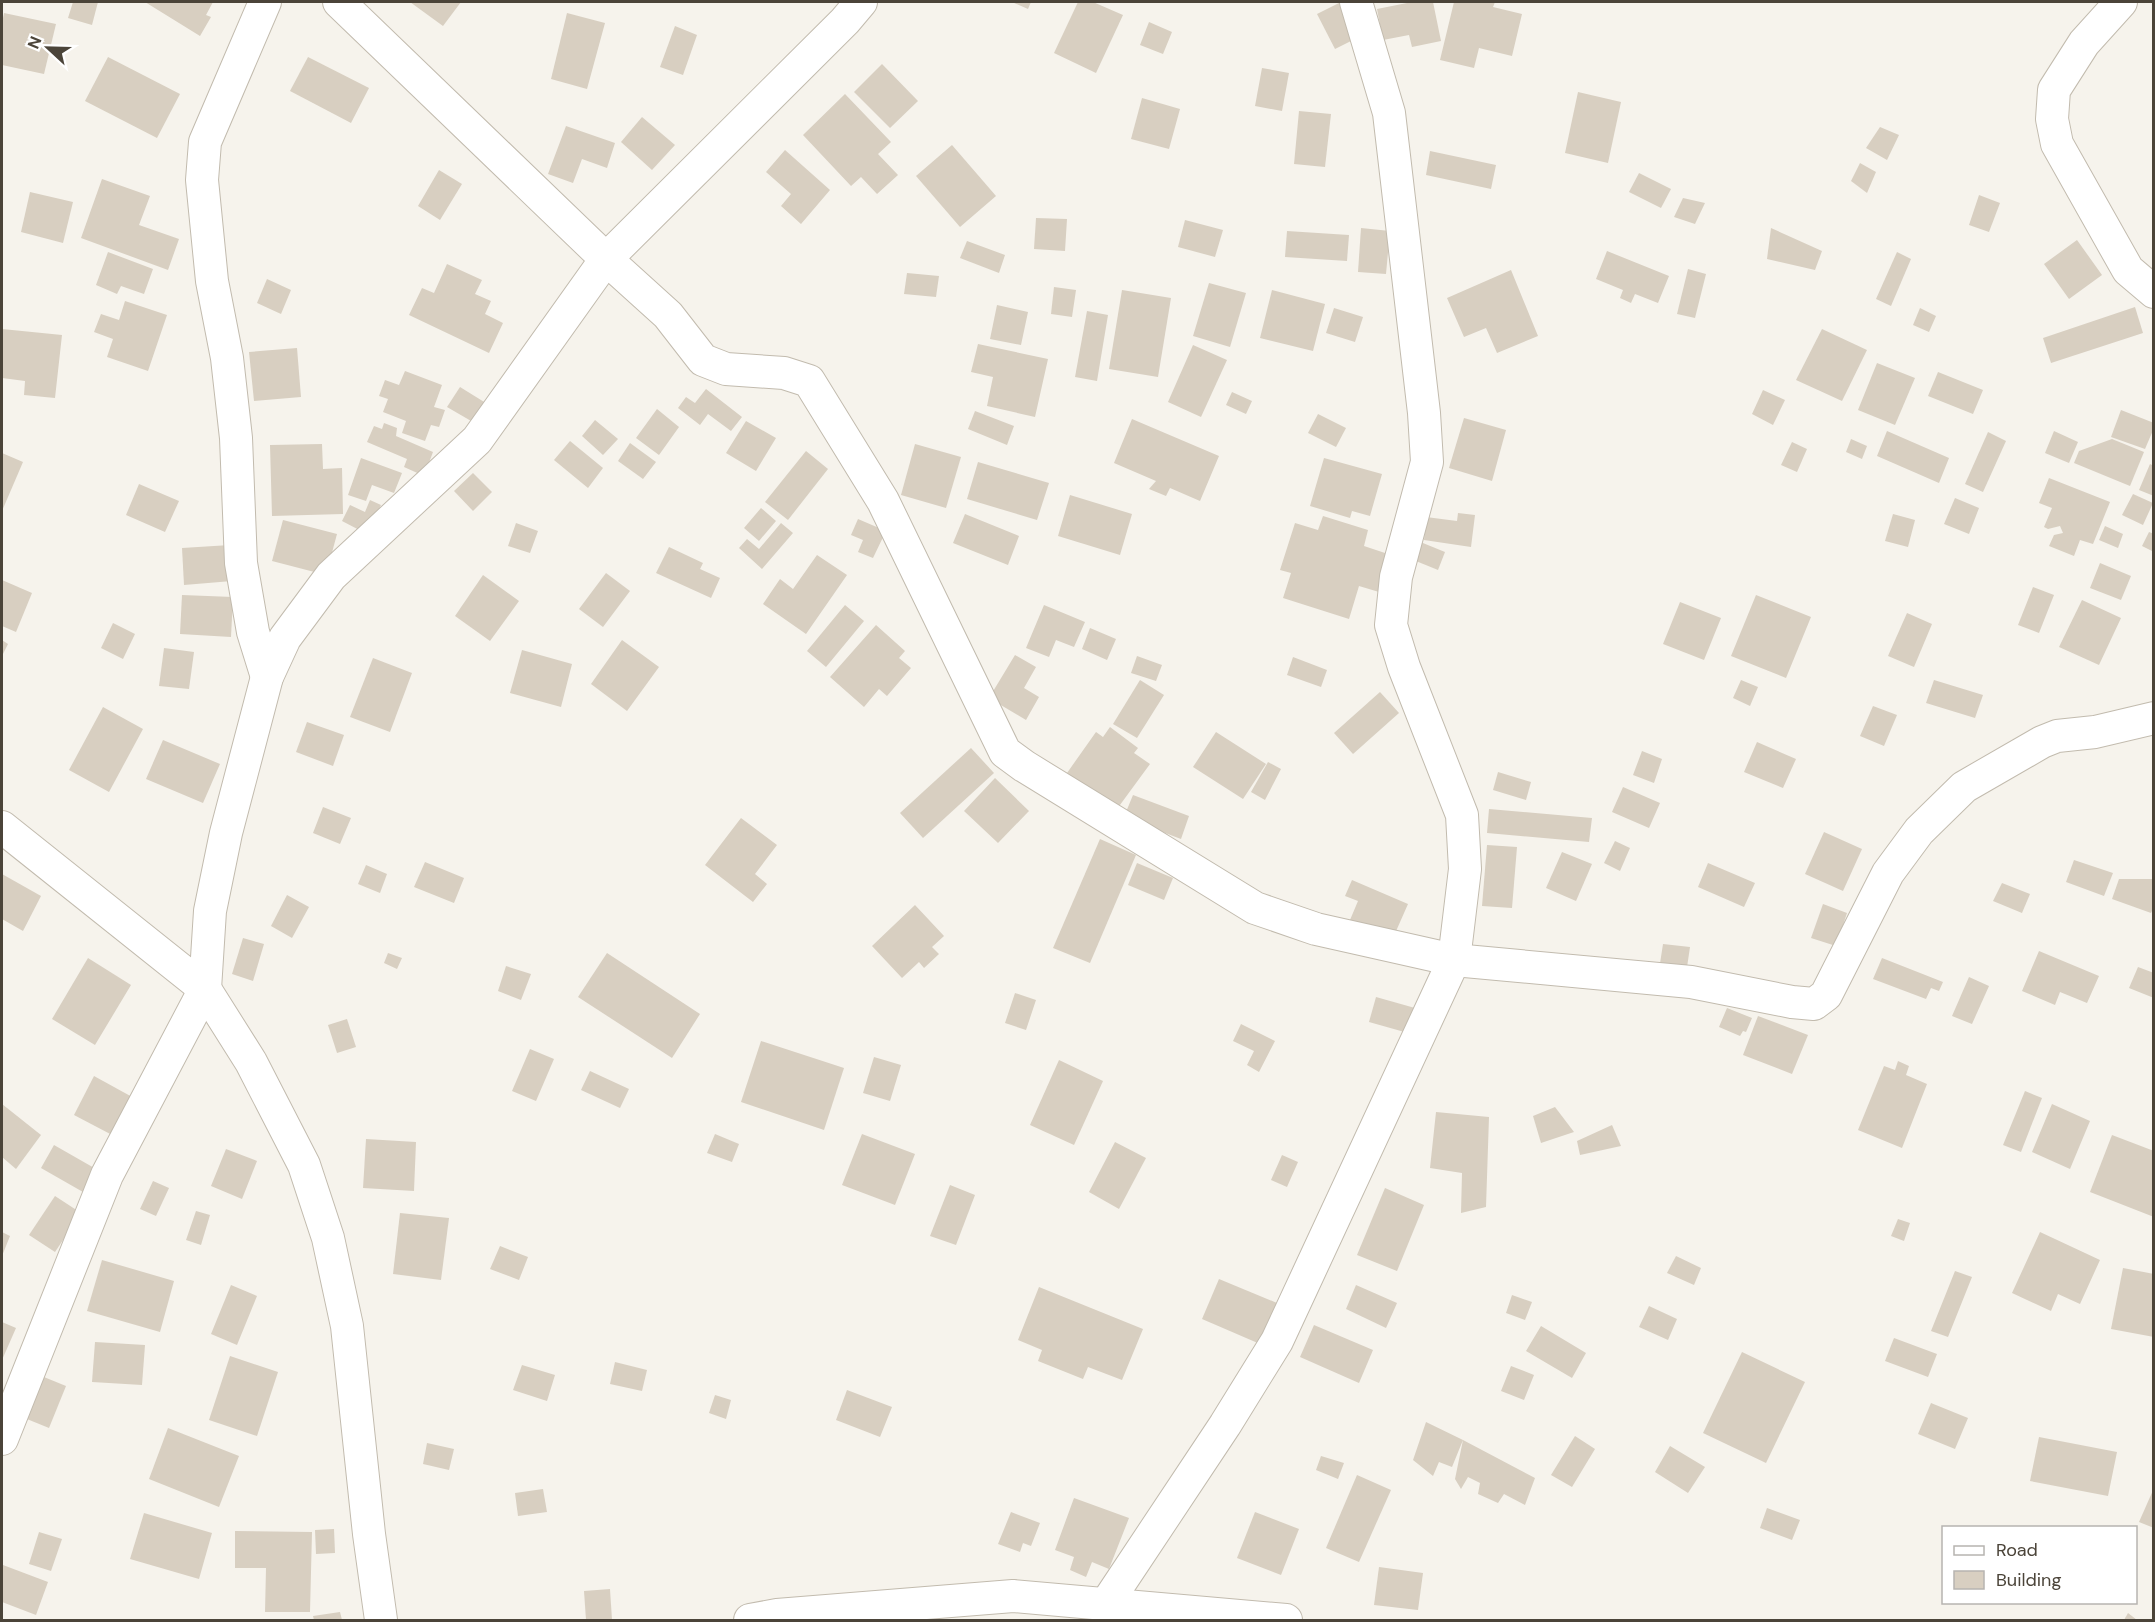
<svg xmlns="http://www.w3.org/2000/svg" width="2155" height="1622" viewBox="0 0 2155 1622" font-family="'DM Sans',sans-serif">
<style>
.building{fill:#d8cfc1}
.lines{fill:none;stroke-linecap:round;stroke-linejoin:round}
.minor-casing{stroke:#c2bbae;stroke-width:34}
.minor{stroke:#fff;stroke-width:32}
</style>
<rect width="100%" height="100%" fill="#f6f3ec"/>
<g class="building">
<path d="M73 2H98L92 25 68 18Z"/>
<path d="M145 2H213L206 15 211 17 200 36Z"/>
<path d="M410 2H461L443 26Z"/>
<path d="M1012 2H1031L1028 9Z"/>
<path d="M1078 2H1093L1123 15 1096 73 1054 53Z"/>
<path d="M1412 2H1433L1441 41 1412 47 1409 35 1383 40 1377 9Z"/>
<path d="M1454 2 1475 3V2H1495L1493 7 1522 14 1512 56 1479 48 1474 68 1440 60Z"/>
<path d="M1339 3 1357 38 1335 49 1317 14Z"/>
<path d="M4 13 56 24 44 74 2 65V23Z"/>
<path d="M567 13 605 23 587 89 551 79Z"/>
<path d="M1149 22 1172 32 1163 54 1140 45Z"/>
<path d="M675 26 697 35 683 75 660 67Z"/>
<path d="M108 57 180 94 157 138 85 101Z"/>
<path d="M308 57 369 88 351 123 290 91Z"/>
<path d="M882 64 918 101 890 128 854 92Z"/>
<path d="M1262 68 1289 73 1282 111 1255 106Z"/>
<path d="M1578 92 1621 102 1608 163 1565 153Z"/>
<path d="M845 94 891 142 878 154 898 175 877 194 861 177 851 186 803 135Z"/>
<path d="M1142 98 1180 109 1169 149 1131 139Z"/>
<path d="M1299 111 1331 114 1325 167 1294 164Z"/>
<path d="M642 117 675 145 652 170 621 142Z"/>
<path d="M566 126 615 143 607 168 582 159 573 183 548 174Z"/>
<path d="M1880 127 1899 135 1887 160 1866 148Z"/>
<path d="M952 145 996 196 960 227 916 176Z"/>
<path d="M785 150 830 190 801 224 781 206 791 194 766 172Z"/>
<path d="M1430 151 1496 165 1491 189 1426 175Z"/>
<path d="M1860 163 1876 172 1867 193 1851 181Z"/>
<path d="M439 170 462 184 440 220 418 206Z"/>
<path d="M1639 173 1671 189 1661 208 1629 192Z"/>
<path d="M102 179 150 196 139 225 179 239 168 270 81 238Z"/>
<path d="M30 192 73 202 63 243 21 232Z"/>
<path d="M1979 195 2000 203 1989 232 1969 225Z"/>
<path d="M1683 198 1705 203 1695 224 1674 217Z"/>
<path d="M1036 218 1067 219 1065 251 1034 249Z"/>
<path d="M1185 220 1223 230 1215 257 1178 247Z"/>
<path d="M1361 228 1390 231 1386 274 1358 272Z"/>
<path d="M1771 228 1822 251 1815 270 1767 259Z"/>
<path d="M1287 231 1349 235 1347 261 1285 257Z"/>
<path d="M2077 240 2102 275 2069 299 2044 264Z"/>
<path d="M967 241 1005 255 999 273 960 258Z"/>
<path d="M1607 251 1669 276 1658 303 1635 294 1631 303 1620 298 1623 290 1596 279Z"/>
<path d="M108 252 153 269 144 294 121 286 117 294 96 285Z"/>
<path d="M1897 252 1911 259 1891 306 1876 299Z"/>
<path d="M447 264 482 280 475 294 491 301 485 314 503 323 489 353 409 315 422 288 434 293Z"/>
<path d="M1688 269 1706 274 1695 318 1677 314Z"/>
<path d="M1511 270 1538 336 1497 353 1486 328 1464 337 1447 298Z"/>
<path d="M907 273 939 276 936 297 904 294Z"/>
<path d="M267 279 291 290 281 314 257 303Z"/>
<path d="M1209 283 1246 293 1230 347 1193 336Z"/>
<path d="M1054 287 1076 290 1072 317 1051 314Z"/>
<path d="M1122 290 1171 298 1158 377 1109 369Z"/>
<path d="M1272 290 1325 304 1313 351 1260 338Z"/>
<path d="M125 301 167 315 148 371 107 357 113 339 94 332 101 314 119 320Z"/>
<path d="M997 305 1028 312 1021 345 990 339Z"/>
<path d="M2135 307 2143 333 2051 363 2043 338Z"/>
<path d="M1334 308 1363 317 1355 342 1326 333Z"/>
<path d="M1920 308 1936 316 1929 332 1913 325Z"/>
<path d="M1087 311 1108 315 1097 381 1075 377Z"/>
<path d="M2 329 62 335 55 398 24 395 25 381 2 378Z"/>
<path d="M1822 329 1867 350 1842 401 1796 380Z"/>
<path d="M978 344 1048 359 1035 417 987 406 993 377 971 372Z"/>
<path d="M1193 345 1227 360 1201 417 1168 402Z"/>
<path d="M297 348 301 397 254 401 249 352Z"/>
<path d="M1877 363 1915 378 1895 425 1858 410Z"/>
<path d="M405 371 442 385 434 407 445 410 439 427 431 425 425 441 402 433 406 421 383 412 388 399 379 396 385 380 399 385Z"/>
<path d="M1938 372 1983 390 1973 414 1928 396Z"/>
<path d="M460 387 489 405 478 425 447 407Z"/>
<path d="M706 389 742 417 731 431 708 414 700 425 678 408 686 397 695 403Z"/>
<path d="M1763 390 1785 400 1773 425 1752 414Z"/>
<path d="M1232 392 1252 401 1246 414 1226 405Z"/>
<path d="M657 409 679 427 659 455 636 438Z"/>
<path d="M2121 410 2154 423V428L2145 449 2111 437Z"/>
<path d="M975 411 1014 426 1007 445 968 429Z"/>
<path d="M1318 414 1346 428 1336 447 1308 433Z"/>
<path d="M1464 418 1506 430 1492 481 1449 468Z"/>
<path d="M1132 419 1219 456 1200 501 1170 488 1166 496 1149 489 1156 481 1114 463Z"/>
<path d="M595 420 618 439 603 455 582 436Z"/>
<path d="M746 421 776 438 756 471 726 453Z"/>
<path d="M384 423 397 428 396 436 433 452 424 476 404 467 407 459 367 442 374 426 382 429Z"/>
<path d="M1887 431 1949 458 1939 483 1877 456Z"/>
<path d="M2054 431 2078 442 2069 463 2045 453Z"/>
<path d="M1988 432 2006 441 1983 492 1965 484Z"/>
<path d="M1851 439 1867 446 1862 459 1846 452Z"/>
<path d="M2112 439 2144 452 2130 486 2074 463 2079 451Z"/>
<path d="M570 441 603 468 588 488 554 460Z"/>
<path d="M1792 442 1807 449 1797 472 1781 465Z"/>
<path d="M630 443 656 462 643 479 618 461Z"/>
<path d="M322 444 323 469 342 468 343 514 272 516 270 445Z"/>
<path d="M915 444 961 457 946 508 901 495Z"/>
<path d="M806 451 828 469 788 520 765 502Z"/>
<path d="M2 453 23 462 2 511Z"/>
<path d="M361 458 402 473 394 493 372 485 366 501 348 495Z"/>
<path d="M1324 458 1382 474 1370 516 1352 511 1350 518 1310 506Z"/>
<path d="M978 462 1049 483 1037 520 967 499Z"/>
<path d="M2150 464 2154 466V496L2139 490Z"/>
<path d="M473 473 492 492 473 511 454 491Z"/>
<path d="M2049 478 2110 502 2093 544 2080 540 2074 556 2049 546 2054 535 2063 533 2060 526 2048 529 2044 527 2052 508 2039 503Z"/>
<path d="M139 484 179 501 165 532 126 515Z"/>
<path d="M2133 494 2153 503 2143 525 2122 515Z"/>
<path d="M1070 495 1132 514 1120 555 1058 536Z"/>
<path d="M1955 498 1979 508 1969 534 1944 524Z"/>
<path d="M370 500 381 505 367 534 342 521 350 505 365 512Z"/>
<path d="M761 508 776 521 759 541 744 528Z"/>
<path d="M1458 513 1475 515 1471 547 1424 540 1426 517 1457 521Z"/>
<path d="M965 514 1019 536 1008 565 953 543Z"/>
<path d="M1893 514 1915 520 1908 547 1885 541Z"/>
<path d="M1323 516 1368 530 1364 546 1391 555 1379 592 1359 586 1349 619 1283 598 1291 573 1280 570 1295 523 1318 530Z"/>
<path d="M858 519 886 531 873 558 858 552 863 540 851 535Z"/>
<path d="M283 520 337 534 326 575 272 561Z"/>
<path d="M516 523 538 531 530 553 508 546Z"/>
<path d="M781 523 793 533 762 569 739 548 747 539 759 549Z"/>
<path d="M2105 526 2123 534 2118 548 2099 540Z"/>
<path d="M2149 532 2154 534V552L2142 546Z"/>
<path d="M1418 541 1445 552 1438 570 1411 559Z"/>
<path d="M230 545 232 581 184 585 182 548Z"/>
<path d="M669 547 703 563 700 569 720 578 711 598 656 573Z"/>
<path d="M817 555 847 575 806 634 763 604 780 579 793 589Z"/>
<path d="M2100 563 2131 576 2121 600 2090 588Z"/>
<path d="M606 573 630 591 603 627 579 609Z"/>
<path d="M483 575 519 601 490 641 455 616Z"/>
<path d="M2 580 32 593 16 632 2 626Z"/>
<path d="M2033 587 2054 595 2039 633 2018 625Z"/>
<path d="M182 595 233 597 231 637 180 634Z"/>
<path d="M1756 595 1811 617 1786 678 1731 656Z"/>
<path d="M2082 600 2121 618 2099 665 2059 647Z"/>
<path d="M1680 602 1721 618 1704 660 1663 644Z"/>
<path d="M845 605 864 621 826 667 807 651Z"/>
<path d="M1044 605 1085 622 1074 647 1056 640 1049 657 1026 648Z"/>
<path d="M1907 613 1932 624 1914 667 1888 656Z"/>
<path d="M113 623 135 634 123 659 101 648Z"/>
<path d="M876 625 905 651 899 658 911 668 887 696 879 689 864 707 830 677Z"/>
<path d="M1090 628 1116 639 1107 660 1082 649Z"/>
<path d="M2 640 8 644 2 656Z"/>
<path d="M622 640 659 667 627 711 591 684Z"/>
<path d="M164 648 194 652 189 689 159 686Z"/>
<path d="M522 650 572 664 561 707 510 693Z"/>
<path d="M1015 655 1036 667 1024 688 1039 697 1026 720 989 698Z"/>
<path d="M1137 656 1162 665 1156 681 1131 673Z"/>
<path d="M1293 657 1327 670 1321 687 1287 675Z"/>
<path d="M373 658 412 673 390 732 350 717Z"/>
<path d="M1140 680 1164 695 1137 738 1113 724Z"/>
<path d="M1741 680 1758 687 1750 706 1733 698Z"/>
<path d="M1934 680 1983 695 1975 718 1926 703Z"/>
<path d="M1380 692 1399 713 1353 754 1334 733Z"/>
<path d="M1873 706 1897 715 1884 746 1860 736Z"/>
<path d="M103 707 143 729 109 792 69 770Z"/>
<path d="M307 722 344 735 333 766 296 752Z"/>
<path d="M1110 727 1138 748 1134 753 1150 764 1117 809 1067 773 1096 732 1103 737Z"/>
<path d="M1216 732 1266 764 1243 799 1193 767Z"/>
<path d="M163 740 220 764 203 803 146 779Z"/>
<path d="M1757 742 1796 759 1783 788 1744 772Z"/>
<path d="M971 748 994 773 923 838 900 813Z"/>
<path d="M1642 751 1662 759 1654 783 1633 775Z"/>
<path d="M1268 762 1281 769 1265 800 1251 792Z"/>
<path d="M1498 772 1531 782 1526 800 1493 790Z"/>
<path d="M995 778 1029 811 998 843 964 811Z"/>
<path d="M1623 787 1660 803 1649 828 1612 812Z"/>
<path d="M1133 795 1189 816 1181 839 1152 828H1131L1136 816 1126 812Z"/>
<path d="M323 807 351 818 340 844 313 833Z"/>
<path d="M1489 809 1592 818 1589 842 1487 833Z"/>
<path d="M741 818 777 845 755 874 767 884 753 902 705 865Z"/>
<path d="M1824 832 1862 849 1843 891 1805 874Z"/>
<path d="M1100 839 1136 855 1090 963 1053 948Z"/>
<path d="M1615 841 1630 848 1620 871 1604 863Z"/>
<path d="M1487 845 1517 847 1512 908 1482 906Z"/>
<path d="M1562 852 1592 864 1576 901 1546 888Z"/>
<path d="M2074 860 2113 873 2104 896 2066 882Z"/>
<path d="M425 862 464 878 454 903 414 887Z"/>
<path d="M1137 863 1173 878 1164 900 1128 885Z"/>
<path d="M1708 863 1755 883 1744 907 1698 887Z"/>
<path d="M366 865 387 874 380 893 358 884Z"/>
<path d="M2 874 41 896 23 931 2 919Z"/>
<path d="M2119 879H2154V907L2151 913 2112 899Z"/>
<path d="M1352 880 1408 904 1393 938 1350 920 1358 901 1345 896Z"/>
<path d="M2002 883 2030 894 2022 913 1993 901Z"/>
<path d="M287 895 309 907 292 938 271 926Z"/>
<path d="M1823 904 1847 913 1836 946 1811 938Z"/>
<path d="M915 905 944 936 932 947 939 954 924 968 919 962 902 978 872 946Z"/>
<path d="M243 938 264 944 253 981 232 974Z"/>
<path d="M1663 944 1690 947 1686 974 1659 970Z"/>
<path d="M2039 951 2099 976 2087 1003 2060 992 2055 1005 2022 991Z"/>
<path d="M388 953 402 958 397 969 384 963Z"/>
<path d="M607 953 700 1014 672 1058 578 997Z"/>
<path d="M88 958 131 985 95 1045 52 1019Z"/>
<path d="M1882 958 1943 982 1939 991 1931 988 1926 999 1873 979Z"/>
<path d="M506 966 531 974 521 1000 498 991Z"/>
<path d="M2138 967 2154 973V998L2129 988Z"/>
<path d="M1969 977 1989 986 1972 1024 1952 1016Z"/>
<path d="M1015 993 1036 1000 1026 1030 1005 1023Z"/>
<path d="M1376 997 1415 1008 1408 1033 1369 1022Z"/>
<path d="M1727 1008 1752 1018 1746 1032 1743 1031 1740 1036 1719 1027Z"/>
<path d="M1758 1016 1808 1035 1792 1074 1743 1055Z"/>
<path d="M347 1019 356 1047 337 1053 328 1025Z"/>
<path d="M1241 1024 1275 1041 1259 1072 1247 1065 1254 1051 1233 1041Z"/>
<path d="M761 1041 844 1068 824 1130 741 1102Z"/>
<path d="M530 1049 554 1059 536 1101 512 1091Z"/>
<path d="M874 1057 901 1065 890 1101 863 1093Z"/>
<path d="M1059 1060 1103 1081 1074 1145 1030 1125Z"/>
<path d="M1898 1061 1909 1066 1906 1075 1927 1084 1902 1148 1858 1130 1884 1066 1895 1070Z"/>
<path d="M590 1071 629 1089 620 1108 581 1090Z"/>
<path d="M94 1076 134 1098 114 1136 74 1115Z"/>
<path d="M2025 1091 2042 1098 2021 1152 2003 1145Z"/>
<path d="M2 1104 41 1135 16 1169 2 1157Z"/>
<path d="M2052 1104 2090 1121 2070 1169 2032 1152Z"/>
<path d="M1555 1107 1574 1132 1541 1143 1533 1116Z"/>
<path d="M1436 1112 1489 1117 1486 1207 1461 1213 1462 1173 1430 1168Z"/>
<path d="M1612 1125 1621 1146 1580 1155 1577 1141Z"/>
<path d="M715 1134 739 1144 732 1162 707 1153Z"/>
<path d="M862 1134 915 1154 895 1205 842 1185Z"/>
<path d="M2112 1135 2154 1151V1217L2090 1192Z"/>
<path d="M366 1139 416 1142 414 1191 363 1188Z"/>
<path d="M1115 1142 1146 1158 1119 1209 1089 1192Z"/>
<path d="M54 1145 103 1173 90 1196 41 1168Z"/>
<path d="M226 1149 257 1161 242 1199 211 1186Z"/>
<path d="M1282 1155 1298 1162 1287 1187 1271 1180Z"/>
<path d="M153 1181 169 1188 156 1216 140 1209Z"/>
<path d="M950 1185 975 1195 956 1245 930 1236Z"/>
<path d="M1385 1188 1424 1205 1397 1271 1357 1255Z"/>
<path d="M55 1196 81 1213 55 1252 29 1235Z"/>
<path d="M196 1211 210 1215 201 1245 186 1240Z"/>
<path d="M400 1213 449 1218 441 1280 393 1274Z"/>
<path d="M1898 1219 1910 1223 1904 1241 1891 1236Z"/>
<path d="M2 1232 10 1236 2 1256Z"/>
<path d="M2040 1232 2100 1260 2080 1304 2058 1294 2051 1311 2012 1293Z"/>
<path d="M500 1246 528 1257 519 1280 490 1269Z"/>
<path d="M1676 1256 1701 1268 1694 1285 1667 1273Z"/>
<path d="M102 1260 174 1281 160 1332 87 1311Z"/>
<path d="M2123 1268 2154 1274V1337L2111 1329Z"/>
<path d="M1955 1271 1972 1277 1948 1337 1931 1331Z"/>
<path d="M1219 1279 1277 1303 1260 1344 1202 1319Z"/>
<path d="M231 1285 257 1296 237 1345 211 1334Z"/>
<path d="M1356 1285 1397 1303 1386 1328 1346 1309Z"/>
<path d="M1039 1287 1143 1329 1122 1380 1088 1367 1083 1379 1038 1361 1042 1350 1018 1340Z"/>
<path d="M1512 1295 1532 1302 1525 1320 1506 1313Z"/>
<path d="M1649 1306 1677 1319 1668 1340 1639 1327Z"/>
<path d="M2 1322 16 1328 2 1360Z"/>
<path d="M1314 1325 1373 1350 1359 1383 1300 1357Z"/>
<path d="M1541 1326 1586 1353 1572 1378 1526 1351Z"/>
<path d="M1894 1338 1937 1354 1928 1377 1885 1361Z"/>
<path d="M95 1342 145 1345 142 1385 92 1382Z"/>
<path d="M1742 1352 1805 1382 1766 1463 1703 1433Z"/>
<path d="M230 1356 278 1372 257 1436 209 1420Z"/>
<path d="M615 1362 647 1370 642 1391 610 1384Z"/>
<path d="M522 1365 555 1375 547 1401 513 1390Z"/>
<path d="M1511 1366 1534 1375 1524 1400 1501 1391Z"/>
<path d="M39 1375 66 1386 49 1428 22 1417Z"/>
<path d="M847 1390 892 1407 880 1437 836 1420Z"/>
<path d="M715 1395 731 1400 726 1419 709 1413Z"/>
<path d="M1931 1403 1968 1418 1955 1449 1918 1434Z"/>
<path d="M1426 1422 1463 1440 1535 1478 1525 1505 1504 1494 1498 1503 1478 1494 1480 1483 1468 1477 1461 1489 1455 1479 1463 1440 1452 1467 1439 1462 1433 1476 1413 1460Z"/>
<path d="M168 1428 239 1456 219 1507 149 1479Z"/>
<path d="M1575 1436 1595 1449 1572 1487 1551 1475Z"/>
<path d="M2039 1437 2117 1452 2108 1496 2030 1481Z"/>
<path d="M427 1443 454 1449 449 1470 423 1464Z"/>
<path d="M1670 1446 1705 1467 1688 1493 1655 1472Z"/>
<path d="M1321 1456 1344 1463 1338 1479 1316 1470Z"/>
<path d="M1357 1475 1391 1490 1359 1562 1326 1548Z"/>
<path d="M2154 1488V1528L2139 1522Z"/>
<path d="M543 1489 547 1512 518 1516 515 1493Z"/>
<path d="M1074 1498 1129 1518 1109 1569 1092 1562 1086 1577 1070 1570 1074 1557 1055 1550Z"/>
<path d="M1767 1508 1800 1520 1792 1540 1760 1528Z"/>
<path d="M1011 1512 1040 1523 1031 1546 1023 1543 1020 1552 998 1544Z"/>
<path d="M1255 1512 1299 1529 1281 1575 1237 1558Z"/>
<path d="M144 1513 212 1533 199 1579 130 1559Z"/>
<path d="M334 1529 335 1553 316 1554 315 1530Z"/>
<path d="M235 1531 312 1532 310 1612H265L266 1568H235Z"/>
<path d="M39 1532 62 1539 51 1571 29 1564Z"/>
<path d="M3 1565 48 1582 36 1615 2 1602Z"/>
<path d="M1379 1567 1423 1573 1418 1610 1374 1605Z"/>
<path d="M610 1589 612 1620H586L584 1591Z"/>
<path d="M340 1612 342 1620H314L313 1616Z"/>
<path d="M2128 1613 2137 1620H2124Z"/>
</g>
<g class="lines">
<g class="minor-casing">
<g id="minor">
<path d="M265 2 205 142 202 180 212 281 227 358 236 438 241 563 253 632 267 677"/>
<path d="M339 2 606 259 668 315 703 360 726 369 784 373 809 381 883 501 1005 752 1024 766 1255 908 1316 929 1454 960 1691 982 1792 1002 1814 1004 1826 995 1888 873 1919 831 1964 787 2042 742 2057 736 2095 732 2154 718"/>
<path d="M2121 2 2084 43 2054 90 2052 119 2057 144 2128 270 2154 292"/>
<path d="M2 827 205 989 251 1062 304 1165 328 1238 347 1326 369 1534 381 1620"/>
<path d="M2 1439 107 1175 205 989 210 911 226 833 267 677 285 638 331 576 477 440 606 259 845 21 861 2"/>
<path d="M1106 1604 1225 1425 1277 1341 1454 960 1465 869 1462 815 1404 667 1391 625 1396 577 1427 462 1424 413 1389 113 1356 2"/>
<path d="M750 1620 777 1615 1013 1596 1286 1620"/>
</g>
</g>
<use href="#minor" class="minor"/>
</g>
<rect width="2155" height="1622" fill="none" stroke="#4b4439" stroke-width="6"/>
<rect x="1942" y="1526" width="195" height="78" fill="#ffffff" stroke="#b7b4b0" stroke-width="1.5"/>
<rect x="1954" y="1546" width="30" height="9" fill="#ffffff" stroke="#b7b4b0" stroke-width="1.5"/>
<text x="1996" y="1556" font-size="18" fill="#4b4439">Road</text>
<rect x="1954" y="1571" width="30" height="18" fill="#d8cfc1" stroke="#b7b4b0" stroke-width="1.5"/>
<text x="1996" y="1586" font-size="18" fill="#4b4439">Building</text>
<g transform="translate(48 48) rotate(292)" stroke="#ffffff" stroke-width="4.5" paint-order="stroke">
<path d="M0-4.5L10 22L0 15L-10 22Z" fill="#4b4439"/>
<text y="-9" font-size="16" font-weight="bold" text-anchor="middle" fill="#4b4439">N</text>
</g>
</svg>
